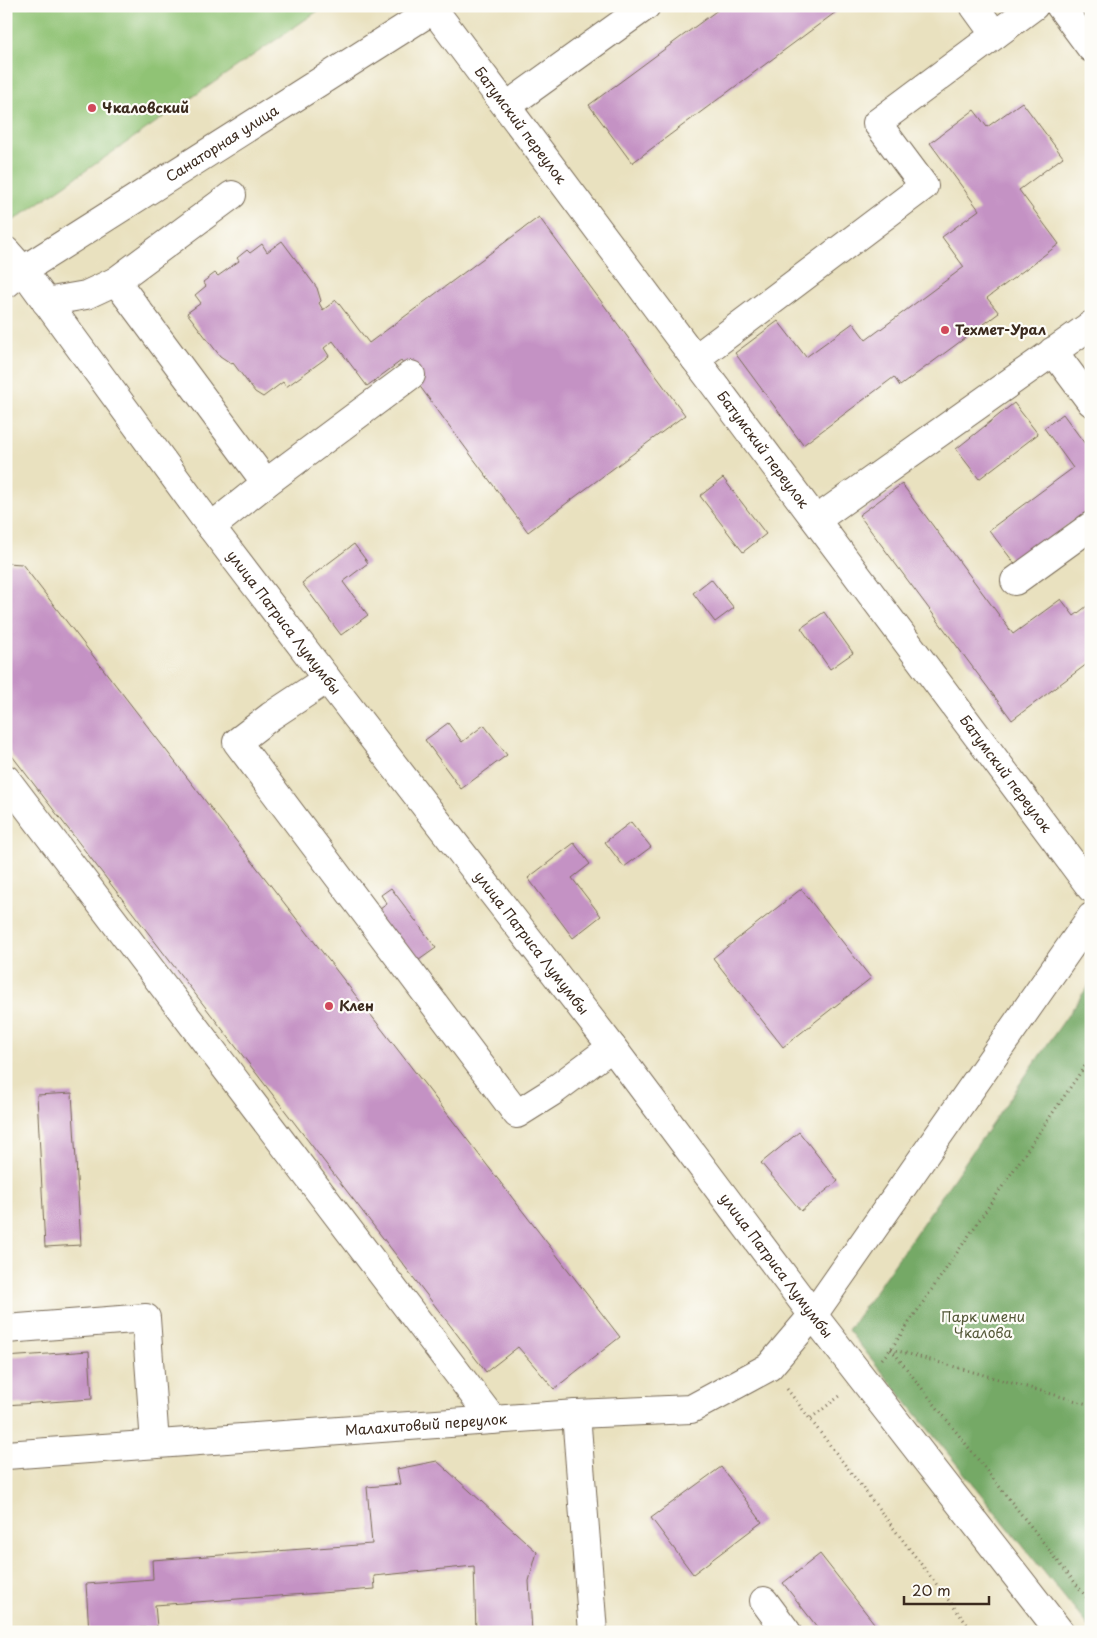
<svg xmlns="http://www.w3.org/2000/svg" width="1097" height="1638" viewBox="0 0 1097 1638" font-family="'Playpen Sans',sans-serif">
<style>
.green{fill:#90c374;stroke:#667649}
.forest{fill:#74a966;stroke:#586a42}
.building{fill:#c492c4}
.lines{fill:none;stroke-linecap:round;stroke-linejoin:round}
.minor-casing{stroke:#786a56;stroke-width:30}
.path{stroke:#786a56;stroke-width:3;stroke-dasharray:1 4;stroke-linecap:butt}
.minor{stroke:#fff;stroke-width:28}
.poi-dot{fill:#d1495b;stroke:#fdfcf7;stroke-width:2}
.labels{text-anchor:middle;stroke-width:4.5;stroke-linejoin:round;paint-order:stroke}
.poi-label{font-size:14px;font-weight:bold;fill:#3b2a1e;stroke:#fdfcf7;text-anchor:start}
.street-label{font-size:14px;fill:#3b2a1e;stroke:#fdfcf7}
.park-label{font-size:14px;fill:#545838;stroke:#fdfcf7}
</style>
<rect width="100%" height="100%" fill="#fdfcf7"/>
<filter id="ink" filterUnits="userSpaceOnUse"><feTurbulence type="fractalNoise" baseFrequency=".02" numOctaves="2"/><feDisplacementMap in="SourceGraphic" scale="10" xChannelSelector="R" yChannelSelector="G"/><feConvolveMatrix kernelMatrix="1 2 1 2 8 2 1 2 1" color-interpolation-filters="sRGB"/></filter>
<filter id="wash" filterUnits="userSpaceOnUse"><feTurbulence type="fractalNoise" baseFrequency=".0096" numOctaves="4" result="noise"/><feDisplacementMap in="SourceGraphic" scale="20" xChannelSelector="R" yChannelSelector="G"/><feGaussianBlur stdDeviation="1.12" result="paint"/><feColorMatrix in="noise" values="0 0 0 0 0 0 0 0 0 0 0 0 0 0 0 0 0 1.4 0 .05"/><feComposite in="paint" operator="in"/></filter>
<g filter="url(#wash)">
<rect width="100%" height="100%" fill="#e9e1bf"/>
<path class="green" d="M6 6H325L14 220 6 209Z"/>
<path class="forest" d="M1091 982V1630L848 1330Z"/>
<g id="blocks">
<g class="building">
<path d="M723 6H844L632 163 589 105Z"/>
<path d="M1022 102 1063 157 1019 190 1059 244 987 298 999 313 900 386 894 377 803 445 735 353 778 321 806 357 853 323 866 340 964 267 942 237 979 210 930 143 974 110 987 127Z"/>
<path d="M539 217 685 415 528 532 401 361 367 386 333 341 324 348 329 356 286 387 283 382 263 397 255 392 233 363 232 364 220 356 187 313 201 303 195 295 206 286 203 282 215 273 218 276 239 261 237 258 247 250 250 253 262 244 267 252 282 241 317 288 321 301 319 303 323 310 336 300 369 343Z"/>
<path d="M1014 403 1038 434 979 479 956 449Z"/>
<path d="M1063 414 1091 452V508L1015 564 989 530 1073 468 1044 428Z"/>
<path d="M723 478 766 534 743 552 700 496Z"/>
<path d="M902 484 1013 634 1061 599 1074 616 1091 603V661L1012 720 859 515Z"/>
<path d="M354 544 368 563 343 582 368 615 341 635 302 583Z"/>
<path d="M6 563 22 564 620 1337 554 1389 518 1347 486 1372 6 748Z"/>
<path d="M711 579 734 608 715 622 693 593Z"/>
<path d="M824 612 853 653 830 669 801 628Z"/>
<path d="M448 723 462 742 484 725 507 755 461 789 425 740Z"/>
<path d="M631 822 651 847 624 867 605 842Z"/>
<path d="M574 843 590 864 572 878 601 916 573 938 528 878Z"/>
<path d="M391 888 436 948 412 965 373 914 387 904 381 895Z"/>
<path d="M801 889 871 978 783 1047 713 958Z"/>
<path d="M72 1093 81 1245 45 1247 37 1095Z"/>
<path d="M799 1132 838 1181 801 1211 761 1163Z"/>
<path d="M89 1351 92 1399 6 1405V1357Z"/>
<path d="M437 1461 537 1552 529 1581 532 1632H476L474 1566 374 1576 375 1589 155 1605 157 1627 140 1628V1632H89L86 1584 153 1579 152 1560 372 1544 367 1487 400 1484 397 1469Z"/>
<path d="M721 1467 762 1522 693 1574 651 1518Z"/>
<path d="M820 1554 881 1632H821L783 1583Z"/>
</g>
</g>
</g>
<g filter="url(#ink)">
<use href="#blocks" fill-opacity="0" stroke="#786a56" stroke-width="1"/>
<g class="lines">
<g class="minor-casing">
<g id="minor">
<path d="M1060 6 1091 48"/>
<path id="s1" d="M434 10 1091 888"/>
<path d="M995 35 1034 6"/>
<path d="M507 106 646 6"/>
<path d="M232 195 116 281 266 483"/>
<path id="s2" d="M6 251 23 270 211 527 327 679 612 1047 813 1315 1060 1632"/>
<path id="s3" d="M6 284 23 270 439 6"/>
<path d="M46 302 86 295 116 281"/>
<path d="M1053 351 1091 402"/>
<path d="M695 359 924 186 877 123 995 35 974 6"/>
<path d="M816 520 1091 325"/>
<path d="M211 527 266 483 411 375"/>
<path d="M1015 581 1091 526"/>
<path d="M327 679 271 716 237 742 517 1114 552 1092 612 1047"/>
<path d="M6 779 493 1420"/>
<path d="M6 1329 146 1318 155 1444"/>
<path d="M576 1414 593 1632"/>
<path id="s4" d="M6 1455 576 1414 691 1409 769 1367 813 1315 1091 917"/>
<path d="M764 1601 787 1632"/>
</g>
</g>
<g class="path">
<path d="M891 1349 1091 1603"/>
<path d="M891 1349 1091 1405"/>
<path d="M882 1359 891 1349 1091 1057"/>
<path d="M787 1389 973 1632"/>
<path d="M811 1418 840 1396"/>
</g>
<use href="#minor" class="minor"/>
</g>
</g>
<g class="poi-dot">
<circle cx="92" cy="108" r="5"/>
<circle cx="945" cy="330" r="5"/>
<circle cx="329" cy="1006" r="5"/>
</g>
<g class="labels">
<g class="poi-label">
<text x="102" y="113">Чкаловский</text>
<text x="955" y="335">Техмет-Урал</text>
<text x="339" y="1011">Клен</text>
</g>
<g class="street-label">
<text dy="5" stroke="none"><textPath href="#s1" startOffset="144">Батумский переулок</textPath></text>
<text dy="5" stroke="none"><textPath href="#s3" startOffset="258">Санаторная улица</textPath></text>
<text dy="5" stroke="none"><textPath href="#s1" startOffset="549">Батумский переулок</textPath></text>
<text dy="5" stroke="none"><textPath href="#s2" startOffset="464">улица Патриса Лумумбы</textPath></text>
<text dy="5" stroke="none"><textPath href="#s1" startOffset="954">Батумский переулок</textPath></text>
<text dy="5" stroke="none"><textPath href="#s2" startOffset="869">улица Патриса Лумумбы</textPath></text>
<text dy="5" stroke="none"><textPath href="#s2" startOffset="1274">улица Патриса Лумумбы</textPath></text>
<text dy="5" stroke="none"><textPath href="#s4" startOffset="421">Малахитовый переулок</textPath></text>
</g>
<g class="park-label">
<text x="983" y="1322">Парк имени<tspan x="983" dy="16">Чкалова</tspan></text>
</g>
</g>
<rect width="1097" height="1638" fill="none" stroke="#fdfcf7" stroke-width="25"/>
<path d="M904 1596v8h85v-8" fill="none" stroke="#3b2a1e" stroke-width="2.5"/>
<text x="912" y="1596" font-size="15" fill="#3b2a1e" stroke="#fdfcf7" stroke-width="4" paint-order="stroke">20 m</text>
</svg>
